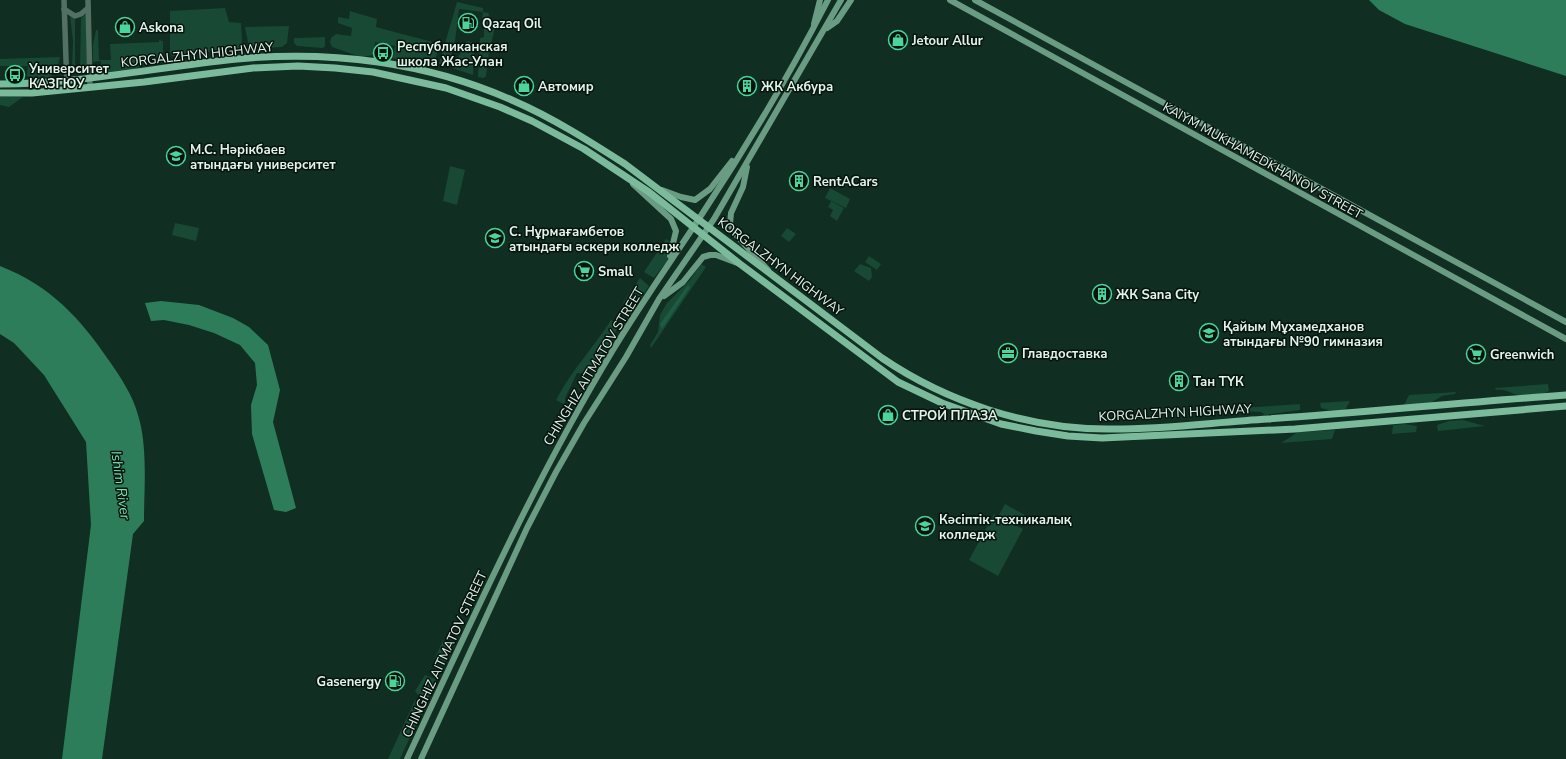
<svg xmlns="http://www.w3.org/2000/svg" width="1566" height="759" viewBox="0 0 1566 759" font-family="'Nunito Sans',sans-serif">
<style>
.green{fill:#174934}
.forest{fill:#1f5b42}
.water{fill:#2d7d5b}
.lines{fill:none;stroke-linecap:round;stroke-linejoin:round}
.tertiary{stroke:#537162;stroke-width:5.5}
.secondary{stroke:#6a9b83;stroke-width:6}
.primary{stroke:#7bbb9c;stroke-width:7}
.labels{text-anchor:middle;stroke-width:3;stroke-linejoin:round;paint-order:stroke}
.poi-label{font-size:13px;font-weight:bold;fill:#e3f5eb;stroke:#07140e;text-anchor:start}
.street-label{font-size:13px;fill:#e3f5eb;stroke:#07140e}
.water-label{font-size:14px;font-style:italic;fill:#75e2b1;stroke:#07140e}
</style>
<rect width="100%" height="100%" fill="#102e21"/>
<g class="green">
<path d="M457 2 483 8V12L489 13 488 21 496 23 489 53 486 76 484 78 478 77 480 38 484 37V26H481L483 12 459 9 454 49 446 65 439 64Z"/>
<path d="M225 8 229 22 241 23 242 42 241 48 172 56 170 52V11Z"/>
<path d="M350 11 377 19 376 27 440 44 434 63 405 64 393 58 395 46 375 42 374 55 361 57 332 47 330 42 331 38 336 34 351 36 352 28 338 23V17L349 19Z"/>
<path d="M86 14 87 68H80L81 18Z"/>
<path d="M70 16 75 19V69H72L73 41Z"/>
<path d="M289 26 287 43 282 47 251 49 249 47 245 27Z"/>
<path d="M96 30H98L99 60H111L110 44 159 42V40L163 41V53H160H163V57L152 59 134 70 101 74V61L93 62V45Z"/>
<path d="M325 37V46L323 48 297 46 294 43V38Z"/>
<path d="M467 41 474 43 473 75 452 68Z"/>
<path d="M60 57 58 66H52V77L32 78 27 76 28 66H0V59Z"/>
<path d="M0 97H23L9 107 0 105Z"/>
<path d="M450 166 465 170 457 205 443 201Z"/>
<path d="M830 188 850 199 846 208 825 198Z"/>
<path d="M831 201 844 208 837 221 830 216 833 210 828 207Z"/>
<path d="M175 223 199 228 196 241 172 235Z"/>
<path d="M787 228 796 234 789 242 781 236Z"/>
<path d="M666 239 671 242 667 261 654 278 644 272Z"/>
<path d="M869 256 881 264 877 270 865 262Z"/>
<path d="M701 264 706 267 651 348 650 345 658 332 660 315 667 303 690 280Z"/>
<path d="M860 264 871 268 872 277 869 281 854 271Z"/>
<path d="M640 278 649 286 641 298 628 307 623 303Z"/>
<path d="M611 320 618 324 614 337 601 360 582 373H577L565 398V405L556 400C571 371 594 347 611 320Z"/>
<path d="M1548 384 1549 391C1542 395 1529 397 1521 396 1510 394 1509 389 1496 390L1495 388Z"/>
<path d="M1456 392 1455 394 1442 396 1429 404 1404 405 1409 395Z"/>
<path d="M1350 401 1345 410H1328L1321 408 1320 403 1300 404V410L1265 415 1261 412 1239 411 1238 408Z"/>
<path d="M1463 420 1485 426 1438 431 1437 425 1449 421Z"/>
<path d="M1405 424 1417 426 1416 432 1392 434 1393 425Z"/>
<path d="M1335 430 1332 439 1281 443 1298 432Z"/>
<path d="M1005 504 1025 515 1020 526 999 515Z"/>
<path d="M994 514 1023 529 998 576 969 560Z"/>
<path d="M443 640 450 643 448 657 443 666 435 658Z"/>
<path d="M425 675 435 679 436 681 428 699 418 695 415 691Z"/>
<path d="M415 700 422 705 423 709 400 759H388Z"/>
</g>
<path class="forest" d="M688 285 690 287 662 329 660 324Z"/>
<g class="water">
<path d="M1369 0H1566V76L1405 24 1379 10Z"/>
<path d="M0 266C51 286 80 318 110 362 121 378 133 396 138 415 148 447 144 488 144 521L133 534 102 759H62L91 525 86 442 44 375 14 343 0 334Z"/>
<path d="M161 301 199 305 233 318 249 327 268 345 280 390 273 422 296 508 286 512 274 510 252 434 251 405 257 385 255 363 240 345 214 333 189 325 164 320 151 321 145 303Z"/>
</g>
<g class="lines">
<g class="tertiary">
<path d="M64 0 67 90"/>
<path d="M88 0 90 87"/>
<path d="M64 9 75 16 81 14 88 8"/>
</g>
<g class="secondary">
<path d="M950 0 1566 339"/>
<path d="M975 0 1566 322"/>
<path d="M814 24 820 0"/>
<path d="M827 28 837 21 851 0"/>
<path d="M747 167 743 187 731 213 730 224 736 235 768 270"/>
<path d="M633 184 671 219 676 231 670 256"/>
<path d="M662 190 681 197 695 200 710 189 732 161"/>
<path d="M664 296 683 282 703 257 710 255H716L740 264"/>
<path d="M407 759C472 620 534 481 613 350 642 302 674 257 704 211 749 143 791 72 828 0"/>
<path d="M421 759 527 528 556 472 584 423 626 357 659 299 714 219 841 0"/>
</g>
<g class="primary">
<path d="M0 84C80 84 157 67 237 59 331 50 427 62 514 101 553 118 589 141 625 164L882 358C947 402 1028 429 1107 429 1161 430 1215 422 1268 419 1368 412 1467 402 1566 395"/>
<path d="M0 93H32L144 82 253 68 298 66 335 68 373 72 446 88 500 107 532 121 584 149 649 192 740 264 898 382 942 403 1001 424 1036 431 1068 436 1102 438 1295 429 1566 406"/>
</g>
</g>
<defs>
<g id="fuel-ring" transform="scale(1)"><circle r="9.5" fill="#07140e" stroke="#4bd49b" stroke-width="1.5"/><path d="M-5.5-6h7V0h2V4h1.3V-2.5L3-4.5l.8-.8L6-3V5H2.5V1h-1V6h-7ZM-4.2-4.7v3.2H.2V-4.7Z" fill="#4bd49b"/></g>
<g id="shop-ring" transform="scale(1)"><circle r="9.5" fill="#07140e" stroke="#4bd49b" stroke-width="1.5"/><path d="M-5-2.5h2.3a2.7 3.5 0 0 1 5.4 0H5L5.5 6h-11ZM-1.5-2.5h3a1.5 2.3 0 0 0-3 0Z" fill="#4bd49b"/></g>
<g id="bus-ring" transform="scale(1)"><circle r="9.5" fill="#07140e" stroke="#4bd49b" stroke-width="1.5"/><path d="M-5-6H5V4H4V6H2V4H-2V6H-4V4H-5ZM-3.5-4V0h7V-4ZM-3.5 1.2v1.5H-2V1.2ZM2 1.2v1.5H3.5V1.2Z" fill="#4bd49b"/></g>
<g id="building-ring" transform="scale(1)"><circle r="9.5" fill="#07140e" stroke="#4bd49b" stroke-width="1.5"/><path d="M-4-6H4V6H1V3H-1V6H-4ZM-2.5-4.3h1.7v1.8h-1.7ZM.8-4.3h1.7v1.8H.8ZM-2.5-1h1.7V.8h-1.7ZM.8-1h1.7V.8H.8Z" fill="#4bd49b"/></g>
<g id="university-ring" transform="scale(1)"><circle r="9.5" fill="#07140e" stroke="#4bd49b" stroke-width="1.5"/><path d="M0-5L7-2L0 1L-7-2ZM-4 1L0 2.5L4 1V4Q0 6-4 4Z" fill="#4bd49b"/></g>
<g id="supermarket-ring" transform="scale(1)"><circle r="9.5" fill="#07140e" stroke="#4bd49b" stroke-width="1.5"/><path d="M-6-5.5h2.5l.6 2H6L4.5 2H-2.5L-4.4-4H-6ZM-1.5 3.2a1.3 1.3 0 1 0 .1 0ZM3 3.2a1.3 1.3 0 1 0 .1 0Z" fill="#4bd49b"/></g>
<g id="school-ring" transform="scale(1)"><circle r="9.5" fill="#07140e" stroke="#4bd49b" stroke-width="1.5"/><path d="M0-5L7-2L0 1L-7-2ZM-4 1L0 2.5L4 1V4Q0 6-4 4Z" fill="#4bd49b"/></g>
<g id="office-ring" transform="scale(1)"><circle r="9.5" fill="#07140e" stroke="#4bd49b" stroke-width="1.5"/><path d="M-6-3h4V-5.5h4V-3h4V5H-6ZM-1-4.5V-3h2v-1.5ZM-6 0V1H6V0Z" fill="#4bd49b"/></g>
</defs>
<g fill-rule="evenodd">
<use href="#fuel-ring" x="468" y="23"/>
<use href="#shop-ring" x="125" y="27"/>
<use href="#shop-ring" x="898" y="40"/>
<use href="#bus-ring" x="383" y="53"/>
<use href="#bus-ring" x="15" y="75"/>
<use href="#shop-ring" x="524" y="86"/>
<use href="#building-ring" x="747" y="86"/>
<use href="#university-ring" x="176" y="156"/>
<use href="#building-ring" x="799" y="181"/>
<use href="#university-ring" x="495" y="238"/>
<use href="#supermarket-ring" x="584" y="271"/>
<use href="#building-ring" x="1102" y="294"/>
<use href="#school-ring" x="1209" y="333"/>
<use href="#office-ring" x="1008" y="353"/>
<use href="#supermarket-ring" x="1476" y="354"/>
<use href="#building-ring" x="1179" y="381"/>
<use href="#shop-ring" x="888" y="415"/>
<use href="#university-ring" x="925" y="526"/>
<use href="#fuel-ring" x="395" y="681"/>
</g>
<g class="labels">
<g class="poi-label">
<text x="482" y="28">Qazaq Oil</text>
<text x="139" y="32">Askona</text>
<text x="912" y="45">Jetour Allur</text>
<text x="397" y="51">Республиканская<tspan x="397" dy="15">школа Жас-Улан</tspan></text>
<text x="29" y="73">Университет<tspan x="29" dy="15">КАЗГЮУ</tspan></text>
<text x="538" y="91">Автомир</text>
<text x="761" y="91">ЖК Акбура</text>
<text x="190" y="154">М.С. Нәрікбаев<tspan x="190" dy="15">атындағы университет</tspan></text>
<text x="813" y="186">RentACars</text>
<text x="509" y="236">С. Нұрмағамбетов<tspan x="509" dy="15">атындағы әскери колледж</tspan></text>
<text x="598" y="276">Small</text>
<text x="1116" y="299">ЖК Sana City</text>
<text x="1223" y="331">Қайым Мұхамедханов<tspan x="1223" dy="15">атындағы №90 гимназия</tspan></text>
<text x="1022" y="358">Главдоставка</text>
<text x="1490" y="359">Greenwich</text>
<text x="1193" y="386">Тан ТҮК</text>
<text x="902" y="420">СТРОЙ ПЛАЗА</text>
<text x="939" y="524">Кәсіптік-техникалық<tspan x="939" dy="15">колледж</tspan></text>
<text x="381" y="686" text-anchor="end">Gasenergy</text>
</g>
<g class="street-label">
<text transform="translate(197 54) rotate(-6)" y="5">KORGALZHYN HIGHWAY</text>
<text transform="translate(1263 160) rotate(29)" y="5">KAIYM MUKHAMEDKHANOV STREET</text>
<text transform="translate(781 266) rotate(37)" y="5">KORGALZHYN HIGHWAY</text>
<text transform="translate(593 366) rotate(-59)" y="5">CHINGHIZ AITMATOV STREET</text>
<text transform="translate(1175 412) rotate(-3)" y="5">KORGALZHYN HIGHWAY</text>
<text transform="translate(444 654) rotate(-65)" y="5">CHINGHIZ AITMATOV STREET</text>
</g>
<g class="water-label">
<text transform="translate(121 485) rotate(82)" y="5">Ishim River</text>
</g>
</g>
</svg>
